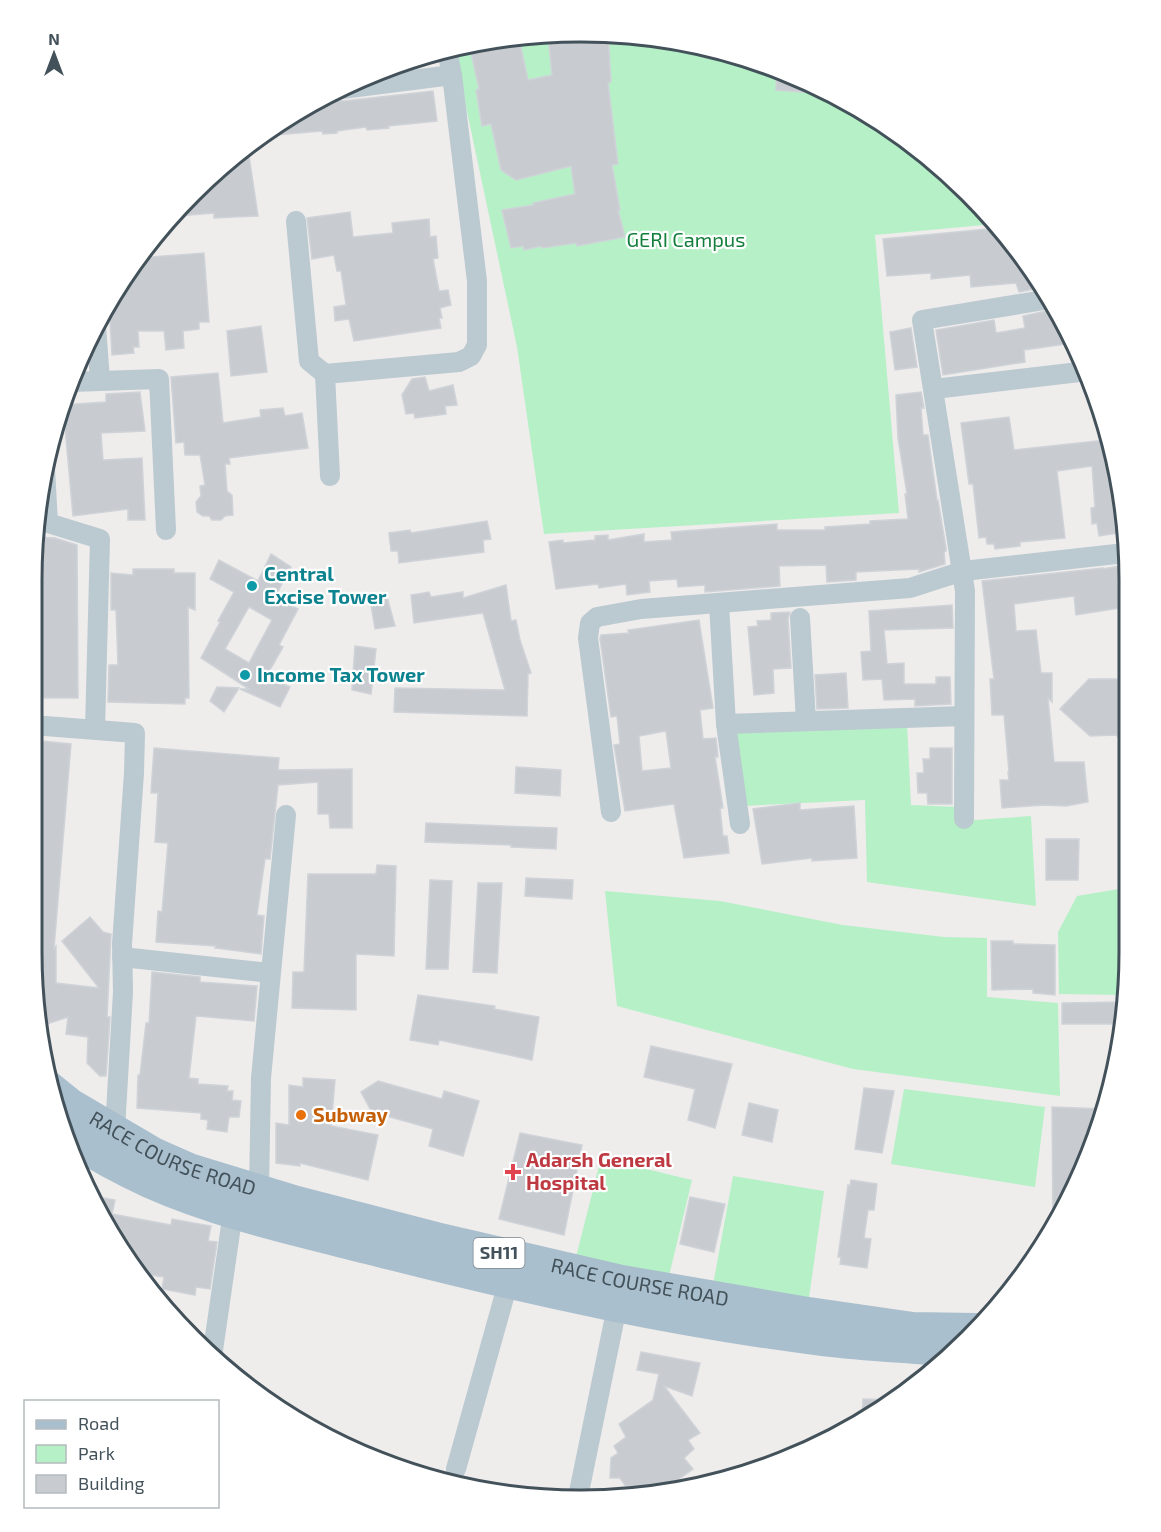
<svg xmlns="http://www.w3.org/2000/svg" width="1161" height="1532" viewBox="0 0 1161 1532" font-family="'Exo 2',sans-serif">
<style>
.green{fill:#b6f0c7}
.building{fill:#c8ccd1;stroke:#cfd3d8;stroke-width:1.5;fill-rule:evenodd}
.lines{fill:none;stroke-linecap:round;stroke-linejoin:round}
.minor{stroke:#bbc9d0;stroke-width:20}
.primary{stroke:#a9bfcd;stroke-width:32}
.culture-dot{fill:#0f9aa8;stroke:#fff;stroke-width:2}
.food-dot{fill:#e8710a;stroke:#fff;stroke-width:2}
.health-dot{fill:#e0444e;stroke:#fff;stroke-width:2}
.labels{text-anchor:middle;stroke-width:4.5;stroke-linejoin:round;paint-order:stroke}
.shield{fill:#fff;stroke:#7b868c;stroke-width:1.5}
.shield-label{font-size:18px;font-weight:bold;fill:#43525a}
.park-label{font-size:20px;fill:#127e3c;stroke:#fff}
.culture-label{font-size:20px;font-weight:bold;fill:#0d838f;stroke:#fff;text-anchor:start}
.food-label{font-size:20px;font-weight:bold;fill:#c56008;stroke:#fff;text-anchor:start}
.street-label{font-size:20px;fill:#43525a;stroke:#fff}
.health-label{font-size:20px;font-weight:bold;fill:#be3a42;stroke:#fff;text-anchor:start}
.rim{fill:none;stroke:#43525a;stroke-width:3}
</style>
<rect width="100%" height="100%" fill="#efecec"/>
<g class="green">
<path d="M580 32 687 42 790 73 885 124 968 192 995 224 875 235 899 513 544 534 517 347 466 107 456 47 473 42Z"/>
<path d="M907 723 911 805 958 807 960 821 1031 816 1036 906 867 882 865 800 743 806 734 729Z"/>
<path d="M1125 888V995L1059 994 1058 932 1077 896Z"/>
<path d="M605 891 720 901 843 925 944 937 987 938V997L1058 1003 1060 1096 853 1069 617 1006Z"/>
<path d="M904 1089 1045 1107 1035 1187 891 1164Z"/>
<path d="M601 1158 692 1180 669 1276 576 1257Z"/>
<path d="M733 1176 824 1191 808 1305 713 1285Z"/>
</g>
<g class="building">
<path d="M587 32 608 34 611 82 608 83 618 164 612 165 620 210H618L625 237 577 246 576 243 542 248 541 246 524 250 523 246 511 248 502 210 534 205 533 203 575 194 571 166 516 180 501 170 491 124 482 126 476 90 479 89 469 43 519 38 528 80 552 75 548 35Z"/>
<path d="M777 69 790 73 829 94 776 90Z"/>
<path d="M433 91 437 121 388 126 389 128 367 130 366 127 337 131V133L323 134 322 131 263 136 275 124 331 94 337 100 344 101Z"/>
<path d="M248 149 258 216 214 218V213L177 216Z"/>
<path d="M350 212 353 237 393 233 392 223 429 219 430 237 436 236 438 258 433 259 439 291 448 290 451 305 440 308 442 318H439L441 328 354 341 349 319 335 321 334 307 346 305 341 271H337L334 255 312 259 307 218Z"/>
<path d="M998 228 1037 275 1040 288 1019 292 1016 283 971 287 970 275 931 279V273L887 276 883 239Z"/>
<path d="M204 253 209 322H199V329L183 331 184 348 166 350 164 331H138L139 347H133L134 353 112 355 109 305 138 258Z"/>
<path d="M1055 309 1073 343 1024 350 1025 362 943 375 936 330 994 320 996 333 1025 328 1023 316Z"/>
<path d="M261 326 267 372 231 376 227 331Z"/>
<path d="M911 328 917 367 895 370 890 332Z"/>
<path d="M218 373 223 423 261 417 260 410 283 408 285 416 302 413 308 448 229 458 230 464H225L227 491 232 495 233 515 225 516 221 520H212L209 516H203L197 512 196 502 201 496 200 486 205 485 200 455H185L184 442 176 443 171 377Z"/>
<path d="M425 377 429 391 453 385 457 405 445 406 446 414 415 418 414 413 406 414 402 395 412 379Z"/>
<path d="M140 392 145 431 101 433 103 460 142 458 145 520H128V509L73 516 63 405 106 402V394Z"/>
<path d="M921 392 924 408H921L923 435H928L937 500H938L946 548V551L944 552 945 564 919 572V569L856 572V580L827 582 826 565 779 566 780 586 705 592V585L678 587 677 579 649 581 650 592 627 595 626 584 599 588 598 584 556 589 549 542 563 540V543L595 540V536L608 535V540L644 534V542L672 540 671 532 777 524V530H825V527L870 524V521L908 519 905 494H907L898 438 896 395Z"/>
<path d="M1009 417 1014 450 1106 440 1123 504 1125 532 1099 536 1097 523 1092 524 1091 508 1095 507 1092 466 1057 471 1065 538 1020 542V546L995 549 994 544H987L986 537 979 538 973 484H969L961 423Z"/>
<path d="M487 521 491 539 483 540 484 552 399 563 398 551H391L389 533 410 530 411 533Z"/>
<path d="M34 537 55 538 77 545 78 698H32V678H35L32 609Z"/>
<path d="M271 554 291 567 275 597 298 609 279 645 283 647 266 677 290 687 280 707 240 689H249L201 658 220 622 218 621 234 592 210 579 219 560 258 581ZM249 607 272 620 249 663 225 649Z"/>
<path d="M1125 565V607L1076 615 1074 596 1014 604 1016 631 1036 630 1041 673H1052V702L1048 698 1054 762H1084L1088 802 1066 806 1044 805 1002 808 1000 780H1009L1008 772H1009L1004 715H992L990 679H994L982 581 1103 568V569Z"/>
<path d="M133 569H174V573H195V610L188 607 189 698H185V704L108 702 109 665H118L116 610H111V573L133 575Z"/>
<path d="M506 585 511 621 516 620 520 640 531 673 528 674 527 716 394 712 395 688 505 690 483 613 414 623 411 595 429 592 431 597 463 592V598Z"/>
<path d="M387 597 395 626 375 629 370 599Z"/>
<path d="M952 605 953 628 884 630 887 664 904 663V684H936V677H950L951 704 915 706V699L884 700 882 679 863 680 861 652 871 651 869 611Z"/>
<path d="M790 612 788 619 791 668 773 669 774 693 754 695 748 627 758 626 757 621 771 620V613Z"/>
<path d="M699 620 713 708 700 710 703 739 716 738 718 757H715L723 808H720L723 836H727L729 853 684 858 674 804 625 811 614 745 620 744 617 716 611 717 600 638 601 635 629 633 628 630ZM666 731 671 768 642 771 639 736Z"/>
<path d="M355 646 376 649 371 694 352 690Z"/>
<path d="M846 673 848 708 817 709 815 675Z"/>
<path d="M1089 679H1125V744L1116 735 1090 736 1060 709Z"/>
<path d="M217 687 239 688 224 712 210 701Z"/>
<path d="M32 740 71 744 54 948 56 946V983L99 988 62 941 90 917 103 932 111 934 107 1017H110L106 1076H100L87 1063 88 1037 66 1034 68 1017 47 1024 41 1021 32 951Z"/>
<path d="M154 748 279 758 278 770 352 769V828H330L329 814H318V782L278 785 270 859H265L257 915 264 916 261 954 215 948 216 946 156 942 158 911 162 912 168 843 155 842 158 793H151Z"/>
<path d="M930 748H952V804H928L927 793H918L917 773H924L923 759H930Z"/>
<path d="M516 767 561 770 560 796 515 793Z"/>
<path d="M800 803V810L854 806 857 858 812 861V858L762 864 753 809Z"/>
<path d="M426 823 557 828 556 849 511 847V845L425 842Z"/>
<path d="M1046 839H1079L1078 880H1046Z"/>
<path d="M377 865 396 866 394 956 356 954V1010L292 1008 293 972H304L308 874H376Z"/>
<path d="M526 878 573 880 572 899 525 896Z"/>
<path d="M430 880 452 881 448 969H426Z"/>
<path d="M478 883H502L497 973 473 972Z"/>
<path d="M991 941H1013V944L1055 945V995L1033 993V989L992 990Z"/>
<path d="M152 972 200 977V982L257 986 254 1021 196 1016 189 1078 198 1079V1084L228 1086 227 1091H233L232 1100 241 1101 239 1117H229L227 1132 207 1129 208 1120 201 1119V1113L137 1108 138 1075H140L146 1023H149Z"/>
<path d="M418 995 495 1006 494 1009 539 1017 532 1060 439 1040 438 1045 410 1040Z"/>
<path d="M1125 1002V1024H1062V1003Z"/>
<path d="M651 1046 732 1064 715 1128 688 1120 695 1089 644 1077Z"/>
<path d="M303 1078 335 1080 331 1126 378 1135 368 1180 300 1163V1166L276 1163V1123L289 1125V1085L303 1087Z"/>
<path d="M378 1081 442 1099 444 1091 479 1101 463 1156 429 1146 433 1129 383 1115 380 1127 361 1092Z"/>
<path d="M864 1088 894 1091 882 1153 855 1149Z"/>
<path d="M749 1103 778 1110 772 1142 742 1135Z"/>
<path d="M1052 1107 1105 1109 1100 1128 1053 1230Z"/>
<path d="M520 1133 582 1145 564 1235 499 1219Z"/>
<path d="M851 1180 877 1184 874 1210H868L864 1238 871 1239 867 1268 840 1264 841 1257H838L848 1185 850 1186Z"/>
<path d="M93 1196 115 1200 112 1214 171 1225 172 1219 211 1226 208 1241 217 1242 210 1289 196 1287 195 1295 162 1289 164 1277 144 1274 105 1226Z"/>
<path d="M690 1197 725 1204 714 1252 680 1244Z"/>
<path d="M641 1352 700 1363 692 1396 664 1386 700 1433 688 1440 694 1449 684 1458 693 1469 663 1490 658 1491 625 1485 620 1478H610L611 1458 618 1453 614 1446 626 1437 619 1424 653 1400 659 1374 637 1370Z"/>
<path d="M863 1399 895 1400 886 1408 862 1419Z"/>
</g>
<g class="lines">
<g class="minor">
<path d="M342 89 452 75"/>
<path d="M296 221 309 361 325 374 459 362 471 356 477 345V281L452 75 447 50"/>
<path d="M96 325 100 381"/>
<path d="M325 374 330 476"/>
<path d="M71 382 159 379 166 530"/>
<path d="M934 389 1088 371"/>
<path d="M45 469 48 523 100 539 95 729"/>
<path d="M719 604 726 724 740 824"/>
<path d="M800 618 806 721"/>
<path d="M726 724 964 716"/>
<path d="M32 725 135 733 134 773 122 944 123 992 115 1130"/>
<path d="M611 812 588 638 590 623 597 617 641 609 910 588 963 571 1125 553"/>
<path d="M964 819 965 591 922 320 1050 299"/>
<path d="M122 957 270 973"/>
<path d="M259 1190 261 1078 286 815"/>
<path d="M212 1357 233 1212"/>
<path d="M456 1469 508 1283"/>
<path d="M578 1497 619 1297"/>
</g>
<g class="primary">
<path id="s1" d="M49 1087 70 1104 155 1154 189 1169 297 1202 436 1238 622 1281 802 1312 913 1328 976 1329"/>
<path d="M69 1138C94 1154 121 1169 149 1182 225 1216 310 1233 391 1254 533 1290 677 1322 823 1340 865 1345 908 1347 951 1351"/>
</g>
</g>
<g class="culture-dot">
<circle cx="252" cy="586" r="6"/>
<circle cx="245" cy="675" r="6"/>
</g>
<circle class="food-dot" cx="301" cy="1115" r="6"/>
<path class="health-dot" d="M510 1163h6v6h6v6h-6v6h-6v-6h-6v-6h6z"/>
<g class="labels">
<rect class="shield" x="473.5" y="1238" width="51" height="30" rx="4.5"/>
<g class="shield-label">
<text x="499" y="1259">SH11</text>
</g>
<g class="park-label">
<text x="686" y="247">GERI Campus</text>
</g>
<g class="culture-label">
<text x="264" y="581">Central<tspan x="264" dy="23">Excise Tower</tspan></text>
<text x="257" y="682">Income Tax Tower</text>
</g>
<g class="food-label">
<text x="313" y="1122">Subway</text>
</g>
<g class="street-label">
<text dy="7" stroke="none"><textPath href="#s1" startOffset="142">RACE COURSE ROAD</textPath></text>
<text dy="7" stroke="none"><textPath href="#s1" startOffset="628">RACE COURSE ROAD</textPath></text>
</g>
<g class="health-label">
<text x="526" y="1167">Adarsh General<tspan x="526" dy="23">Hospital</tspan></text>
</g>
</g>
<path d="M0 0H1161V1532H0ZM580 42H581A538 538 0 0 1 1119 580V952A538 538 0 0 1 581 1490H580A538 538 0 0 1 42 952V580A538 538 0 0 1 580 42Z" fill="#fff" fill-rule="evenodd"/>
<path class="rim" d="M580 42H581A538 538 0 0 1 1119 580V952A538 538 0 0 1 581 1490H580A538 538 0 0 1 42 952V580A538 538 0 0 1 580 42Z"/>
<rect x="24" y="1400" width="195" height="108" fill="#ffffff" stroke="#b4babd" stroke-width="1.5"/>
<rect x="36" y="1420" width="30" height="9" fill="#a9bfcd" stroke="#b4babd" stroke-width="1.5"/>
<text x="78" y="1430" font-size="18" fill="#43525a">Road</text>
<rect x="36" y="1445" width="30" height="18" fill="#b6f0c7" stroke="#b4babd" stroke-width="1.5"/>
<text x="78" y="1460" font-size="18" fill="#43525a">Park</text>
<rect x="36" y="1475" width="30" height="18" fill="#c8ccd1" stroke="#b4babd" stroke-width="1.5"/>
<text x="78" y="1490" font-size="18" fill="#43525a">Building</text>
<g transform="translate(54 54)" stroke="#ffffff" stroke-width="4.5" paint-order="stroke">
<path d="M0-4.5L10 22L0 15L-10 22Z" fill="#43525a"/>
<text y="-9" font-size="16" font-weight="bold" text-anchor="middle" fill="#43525a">N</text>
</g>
</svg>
